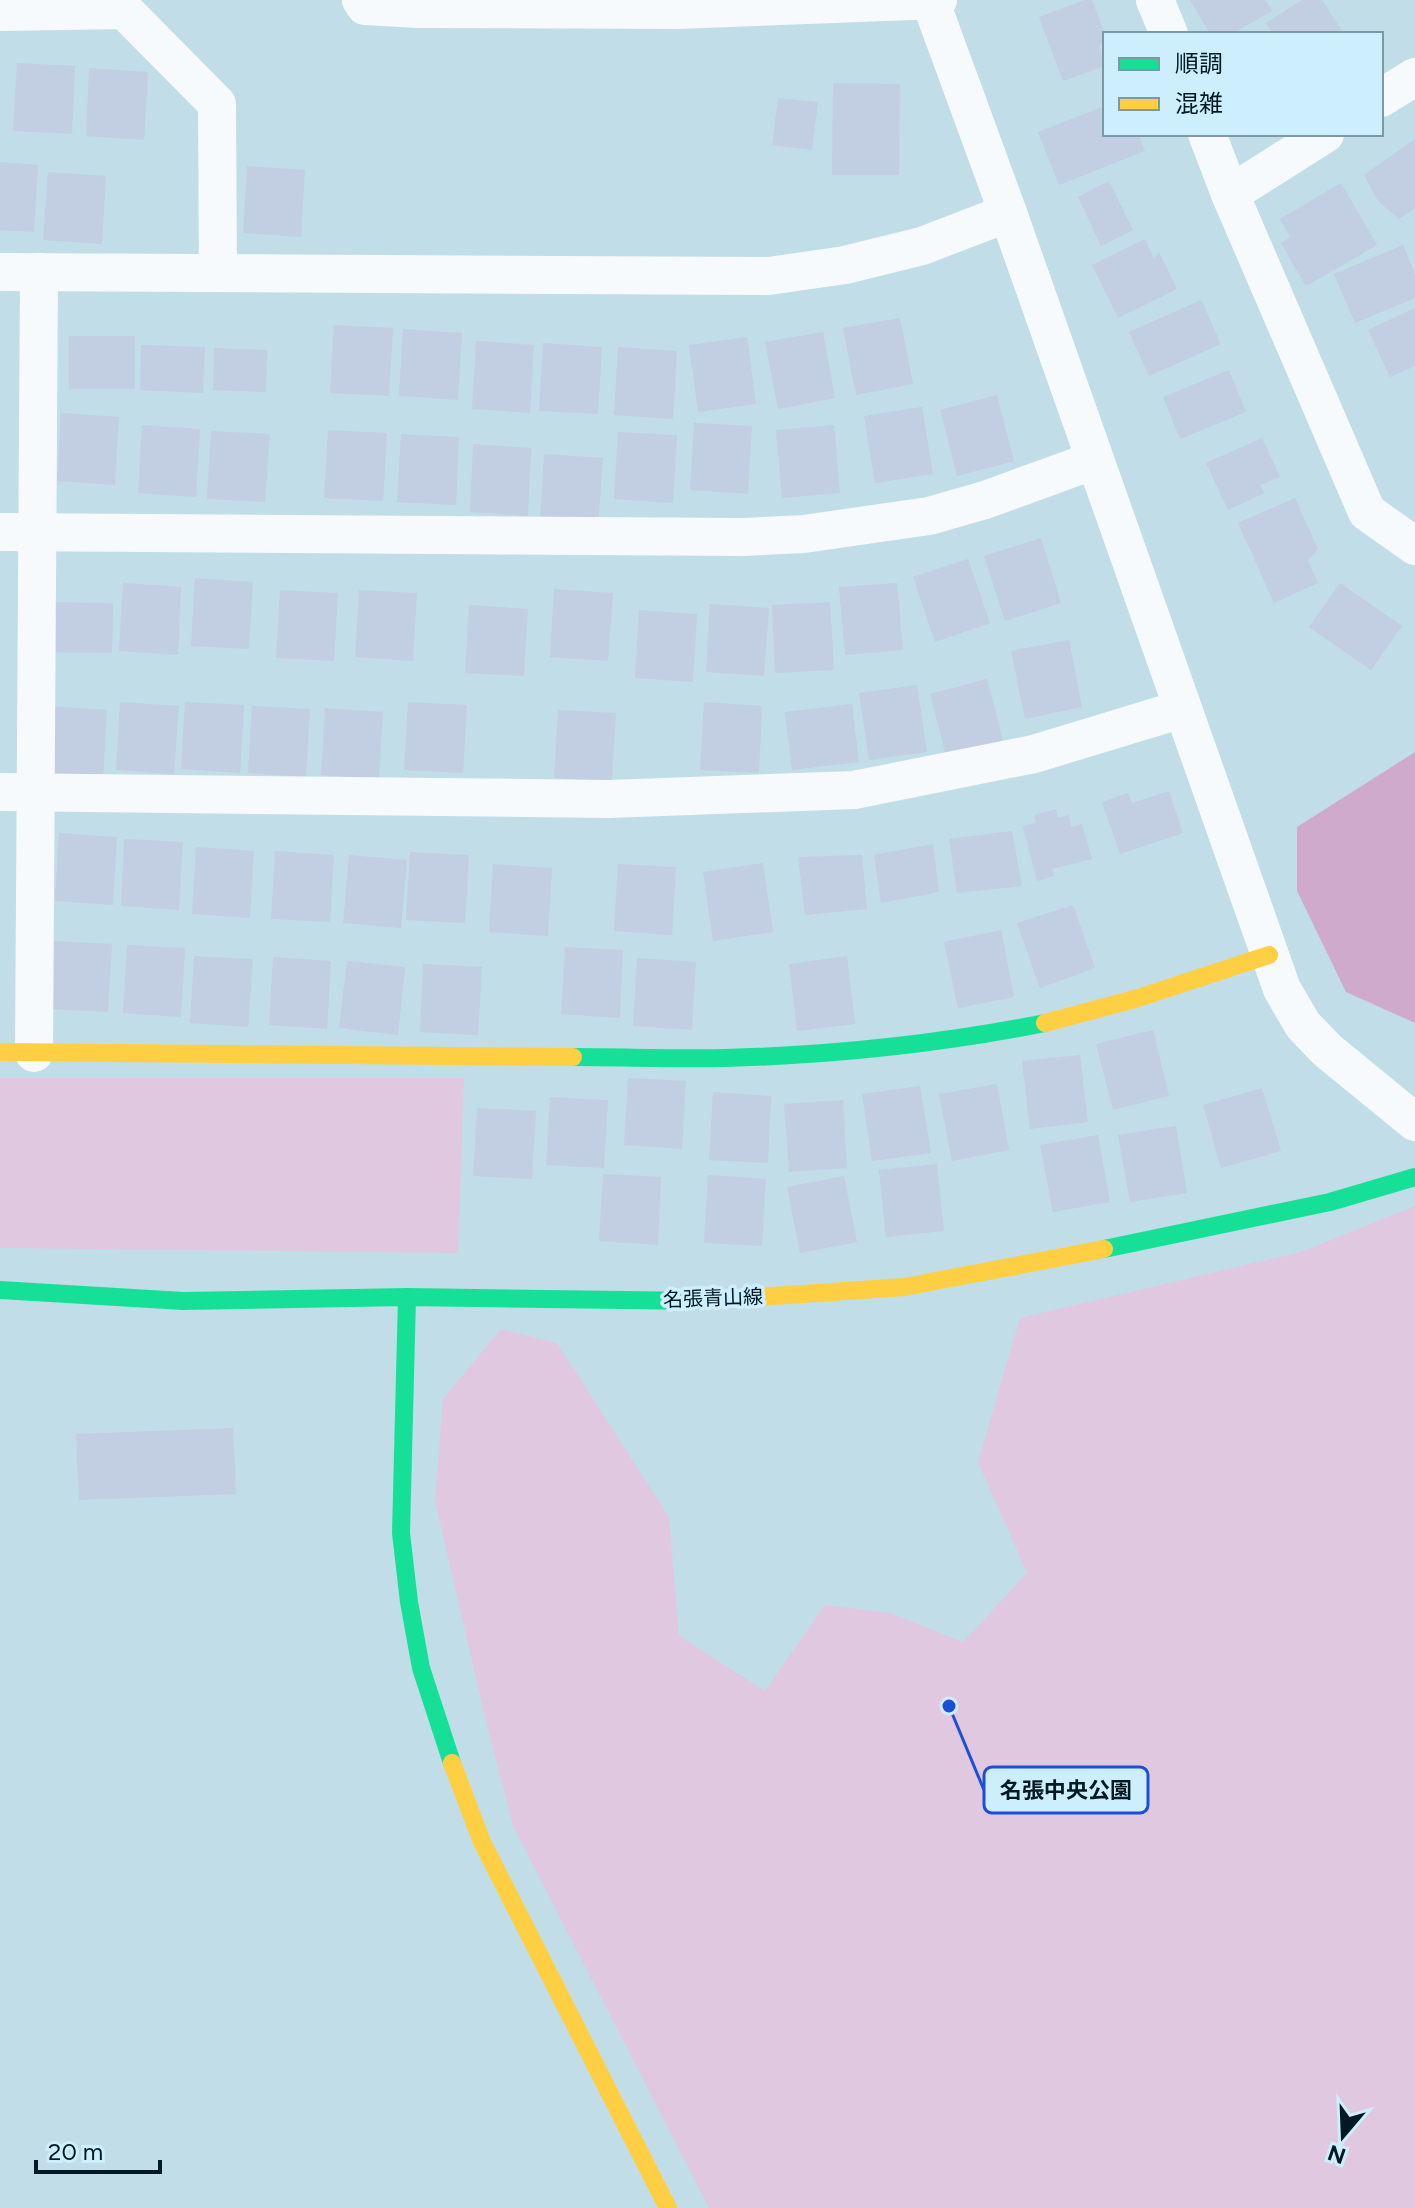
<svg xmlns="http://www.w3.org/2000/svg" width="1415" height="2208" viewBox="0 0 1415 2208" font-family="Figtree,'Noto Sans JP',sans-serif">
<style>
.green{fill:#e0c8e1}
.forest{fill:#d0aacd}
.building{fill:#c2cee1}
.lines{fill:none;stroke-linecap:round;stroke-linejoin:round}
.street{stroke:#f6fafc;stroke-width:38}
.fast{stroke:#16e098;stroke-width:18}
.slow{stroke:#ffcf43;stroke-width:18}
.labels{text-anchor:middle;stroke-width:7;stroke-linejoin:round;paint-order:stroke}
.street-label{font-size:20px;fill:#001923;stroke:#cdeefc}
.leader{fill:none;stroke:#1d4ed8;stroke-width:3}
.callout-dot{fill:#1d4ed8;stroke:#cdeefc;stroke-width:3}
.callout{fill:#cdeefc;stroke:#1d4ed8;stroke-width:3}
.callout-label{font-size:22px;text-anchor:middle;font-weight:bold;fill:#001923}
</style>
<rect width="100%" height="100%" fill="#c1dde8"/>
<g class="green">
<path d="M0 1078H464L458 1253 0 1248Z"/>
<path d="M1415 1206V2208H709L513 1826 486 1721 435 1501 443 1399 501 1329 557 1343 669 1517 679 1636 765 1691 825 1605 890 1613 963 1642 1027 1573 978 1462 1020 1318 1301 1252Z"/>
</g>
<path class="forest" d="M1415 752V1023L1346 992 1297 891V827Z"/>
<g class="building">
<path d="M1085 0H1092L1105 35 1099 48 1105 66 1063 81 1039 17Z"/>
<path d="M1190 0H1265L1272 11 1232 34H1210Z"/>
<path d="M1302 0H1322L1344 34H1273L1266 23Z"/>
<path d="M17 63 75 66 72 134 13 131Z"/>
<path d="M89 68 148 72 144 140 86 136Z"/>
<path d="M833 83 900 84 899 175H832Z"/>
<path d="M778 98 818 102 812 150 772 145Z"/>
<path d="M1105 106V134H1138L1145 151 1059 185 1038 132Z"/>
<path d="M1415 139V208L1399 219 1378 201 1364 175Z"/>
<path d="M0 162 38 165 34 232 0 230Z"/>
<path d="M247 166 305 170 301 237 243 233Z"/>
<path d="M48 172 106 176 102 244 43 240Z"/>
<path d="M1109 181 1133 230 1101 246 1078 197Z"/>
<path d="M1341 183 1377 245 1306 286 1281 243 1290 237 1280 219Z"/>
<path d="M1145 239 1154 259 1159 252 1177 289 1118 318 1092 265Z"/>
<path d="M1403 245 1415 274V298L1355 323 1334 274Z"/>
<path d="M1201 300 1221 344 1149 376 1129 332Z"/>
<path d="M1415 308V366L1390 377 1368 330Z"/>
<path d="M900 318 913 384 856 395 843 328Z"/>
<path d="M334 325 393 328 389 396 330 393Z"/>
<path d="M403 329 462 333 458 400 399 396Z"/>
<path d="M823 332 835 398 778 409 765 342Z"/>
<rect x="69" y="336" width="66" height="53"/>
<path d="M747 337 756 404 698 412 689 345Z"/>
<path d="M476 341 534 345 530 413 472 409Z"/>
<path d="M543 343 602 347 598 414 539 411Z"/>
<path d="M141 345 205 347 203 393 140 390Z"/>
<path d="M618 347 677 351 673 419 614 415Z"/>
<path d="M214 348 267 350 266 392 213 390Z"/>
<path d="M1229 370 1246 412 1180 439 1163 397Z"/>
<path d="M997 395 1014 461 957 476 940 410Z"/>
<path d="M922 407 933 474 875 483 864 416Z"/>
<path d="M61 413 119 417 115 485 57 481Z"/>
<path d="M694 423 752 426 748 494 690 490Z"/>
<path d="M142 425 200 429 196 497 138 493Z"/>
<path d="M834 425 840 493 782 498 776 430Z"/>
<path d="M328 430 387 433 383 501 324 498Z"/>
<path d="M211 431 270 434 265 502 207 499Z"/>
<path d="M618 432 677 435 673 503 614 499Z"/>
<path d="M401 434 459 437 456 505 397 502Z"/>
<path d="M1262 438 1280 477 1260 485 1264 493 1228 510 1206 463Z"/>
<path d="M473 444 531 448 528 516 470 512Z"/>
<path d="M544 454 603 458 598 526 540 522Z"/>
<path d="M1295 498 1318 549 1308 561 1318 583 1274 603 1238 523Z"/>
<path d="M1041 538 1061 603 1005 621 984 556Z"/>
<path d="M968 559 990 623 935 642 913 577Z"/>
<path d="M195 578 253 582 249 649 191 646Z"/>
<path d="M123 583 181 587 178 655 119 651Z"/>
<path d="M897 583 903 650 845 655 839 587Z"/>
<path d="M1340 583 1402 626 1371 670 1309 627Z"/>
<path d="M554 589 613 593 608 661 550 657Z"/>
<path d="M280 590 338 593 334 661 276 658Z"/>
<path d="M359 590 417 593 413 661 355 657Z"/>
<path d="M41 602 113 603 112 653 40 652Z"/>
<path d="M830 602 834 670 775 673 772 605Z"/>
<path d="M710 604 769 608 764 676 706 672Z"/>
<path d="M469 605 528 609 524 676 465 673Z"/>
<path d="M639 610 697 614 693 682 635 678Z"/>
<path d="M1069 640 1082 707 1025 719 1011 651Z"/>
<path d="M987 679 1004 745 947 759 930 694Z"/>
<path d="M917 685 927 752 869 760 859 693Z"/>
<path d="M120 702 179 706 174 774 116 770Z"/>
<path d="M185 702 244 705 240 773 181 769Z"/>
<path d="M408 702 467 705 463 773 404 770Z"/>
<path d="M704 702 762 706 759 773 700 770Z"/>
<path d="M852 704 859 762 792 770 785 712Z"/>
<path d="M49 706 107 710 103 778 45 774Z"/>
<path d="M252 706 310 709 306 777 248 773Z"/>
<path d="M325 708 383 712 379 779 321 775Z"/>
<path d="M558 710 616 713 612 781 554 778Z"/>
<path d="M1169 791 1183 833 1120 854 1102 802 1128 793 1132 803Z"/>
<path d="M1056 809 1058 818 1069 815 1071 827 1082 824 1092 859 1052 869 1054 876 1037 881 1023 826 1036 823 1034 815Z"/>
<path d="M1012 831 1022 886 957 893 949 839Z"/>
<path d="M59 833 117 837 113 905 55 901Z"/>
<path d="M124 839 183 842 179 910 121 906Z"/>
<path d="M933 844 939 892 881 903 874 855Z"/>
<path d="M196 847 254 851 250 918 192 914Z"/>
<path d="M275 851 334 855 330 922 271 919Z"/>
<path d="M410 852 469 855 465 923 406 920Z"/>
<path d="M349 855 407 860 401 928 343 923Z"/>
<path d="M862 855 867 909 805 915 798 857Z"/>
<path d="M763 863 773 932 713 941 703 872Z"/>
<path d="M493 864 552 868 548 936 489 932Z"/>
<path d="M618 864 676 867 672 935 614 931Z"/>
<path d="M1073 905 1095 968 1040 988 1017 923Z"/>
<path d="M1001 930 1014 997 958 1008 944 942Z"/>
<path d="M54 941 112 944 108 1012 50 1009Z"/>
<path d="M127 945 185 948 181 1017 123 1013Z"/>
<path d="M565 947 623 950 620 1018 561 1014Z"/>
<path d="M194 956 253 959 248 1027 190 1023Z"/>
<path d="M847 956 855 1024 797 1031 789 964Z"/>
<path d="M273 957 331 961 327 1029 269 1025Z"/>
<path d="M637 958 696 962 692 1030 633 1026Z"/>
<path d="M347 961 405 967 398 1035 339 1028Z"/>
<path d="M423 964 482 967 478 1035 420 1032Z"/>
<path d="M1153 1030 1169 1096 1113 1110 1096 1044Z"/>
<path d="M1080 1055 1088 1122 1030 1129 1022 1061Z"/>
<path d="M628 1078 686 1081 682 1149 624 1145Z"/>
<path d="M997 1084 1009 1150 952 1161 939 1094Z"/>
<path d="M920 1086 931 1153 872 1161 862 1094Z"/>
<path d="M1262 1088 1281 1151 1221 1168 1203 1105Z"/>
<path d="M713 1092 771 1096 768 1163 709 1160Z"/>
<path d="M550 1097 608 1100 604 1168 546 1165Z"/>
<path d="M843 1100 847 1168 789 1172 784 1104Z"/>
<path d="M477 1108 536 1111 532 1179 473 1176Z"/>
<path d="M1176 1126 1187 1193 1130 1202 1118 1135Z"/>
<path d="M1098 1135 1110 1202 1053 1212 1040 1145Z"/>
<path d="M937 1164 944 1231 886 1237 879 1170Z"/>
<path d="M603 1174 661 1177 658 1245 599 1241Z"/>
<path d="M708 1175 766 1179 762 1246 704 1243Z"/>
<path d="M844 1176 857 1242 800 1253 787 1187Z"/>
<path d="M233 1428 236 1494 79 1500 76 1434Z"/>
</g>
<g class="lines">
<g class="street">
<path d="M361 0 365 6 419 9 677 10 938 0"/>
<path d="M930 0 1008 213 1282 989 1303 1025 1327 1050 1415 1122"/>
<path d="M1155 0 1169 34"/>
<path d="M0 12 124 10 217 104 218 272"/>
<path d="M1381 98 1415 77"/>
<path d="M1207 134 1230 194 1367 512 1415 546"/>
<path d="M1230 194 1325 134"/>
<path d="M0 272 769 276 845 265 922 246 1008 213"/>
<path d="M0 532 744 537 804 534 929 516 985 500 1095 460"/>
<path d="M0 792 609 799 854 790 1034 754 1182 709"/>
<path d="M34 1053 39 272"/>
</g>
<g class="fast">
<path d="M573 1057C623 1057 674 1059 725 1058 832 1055 940 1044 1045 1023"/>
<path d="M1104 1249 1330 1202 1415 1177"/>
<path d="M0 1290 183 1301 407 1297 700 1301"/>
<path d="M407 1297 401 1533 409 1602 421 1668 452 1763"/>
</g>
<g class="slow">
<path d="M1045 1023 1135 999 1269 955"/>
<path d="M0 1052 573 1057"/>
<path d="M700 1301 904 1287 1104 1249"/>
<path d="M452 1763 482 1842 668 2208"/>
</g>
</g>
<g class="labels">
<g class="street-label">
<text transform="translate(713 1298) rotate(-2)" y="7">名張青山線</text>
</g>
</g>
<path class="leader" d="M949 1706L984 1790"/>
<circle class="callout-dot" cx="949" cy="1706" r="8"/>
<rect class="callout" x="984" y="1767" width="164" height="46" rx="8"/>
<g class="callout-label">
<text x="1066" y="1798">名張中央公園</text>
</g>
<rect x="1103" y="32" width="280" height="104" fill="#cdeefc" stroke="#7b99a5" stroke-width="2"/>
<rect x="1119" y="58" width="40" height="12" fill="#16e098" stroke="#7b99a5" stroke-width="2"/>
<text x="1175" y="72" font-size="24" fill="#001923">順調</text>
<rect x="1119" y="98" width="40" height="12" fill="#ffcf43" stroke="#7b99a5" stroke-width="2"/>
<text x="1175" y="112" font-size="24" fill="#001923">混雑</text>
<g transform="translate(1343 2136) rotate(199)" stroke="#cdeefc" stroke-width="6" paint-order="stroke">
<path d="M0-6L14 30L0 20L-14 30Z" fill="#001923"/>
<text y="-12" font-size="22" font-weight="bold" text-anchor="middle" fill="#001923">N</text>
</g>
<path d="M36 2160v12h124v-12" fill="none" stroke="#001923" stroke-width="4"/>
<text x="48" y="2160" font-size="24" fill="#001923" stroke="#cdeefc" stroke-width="6" paint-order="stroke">20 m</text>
</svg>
